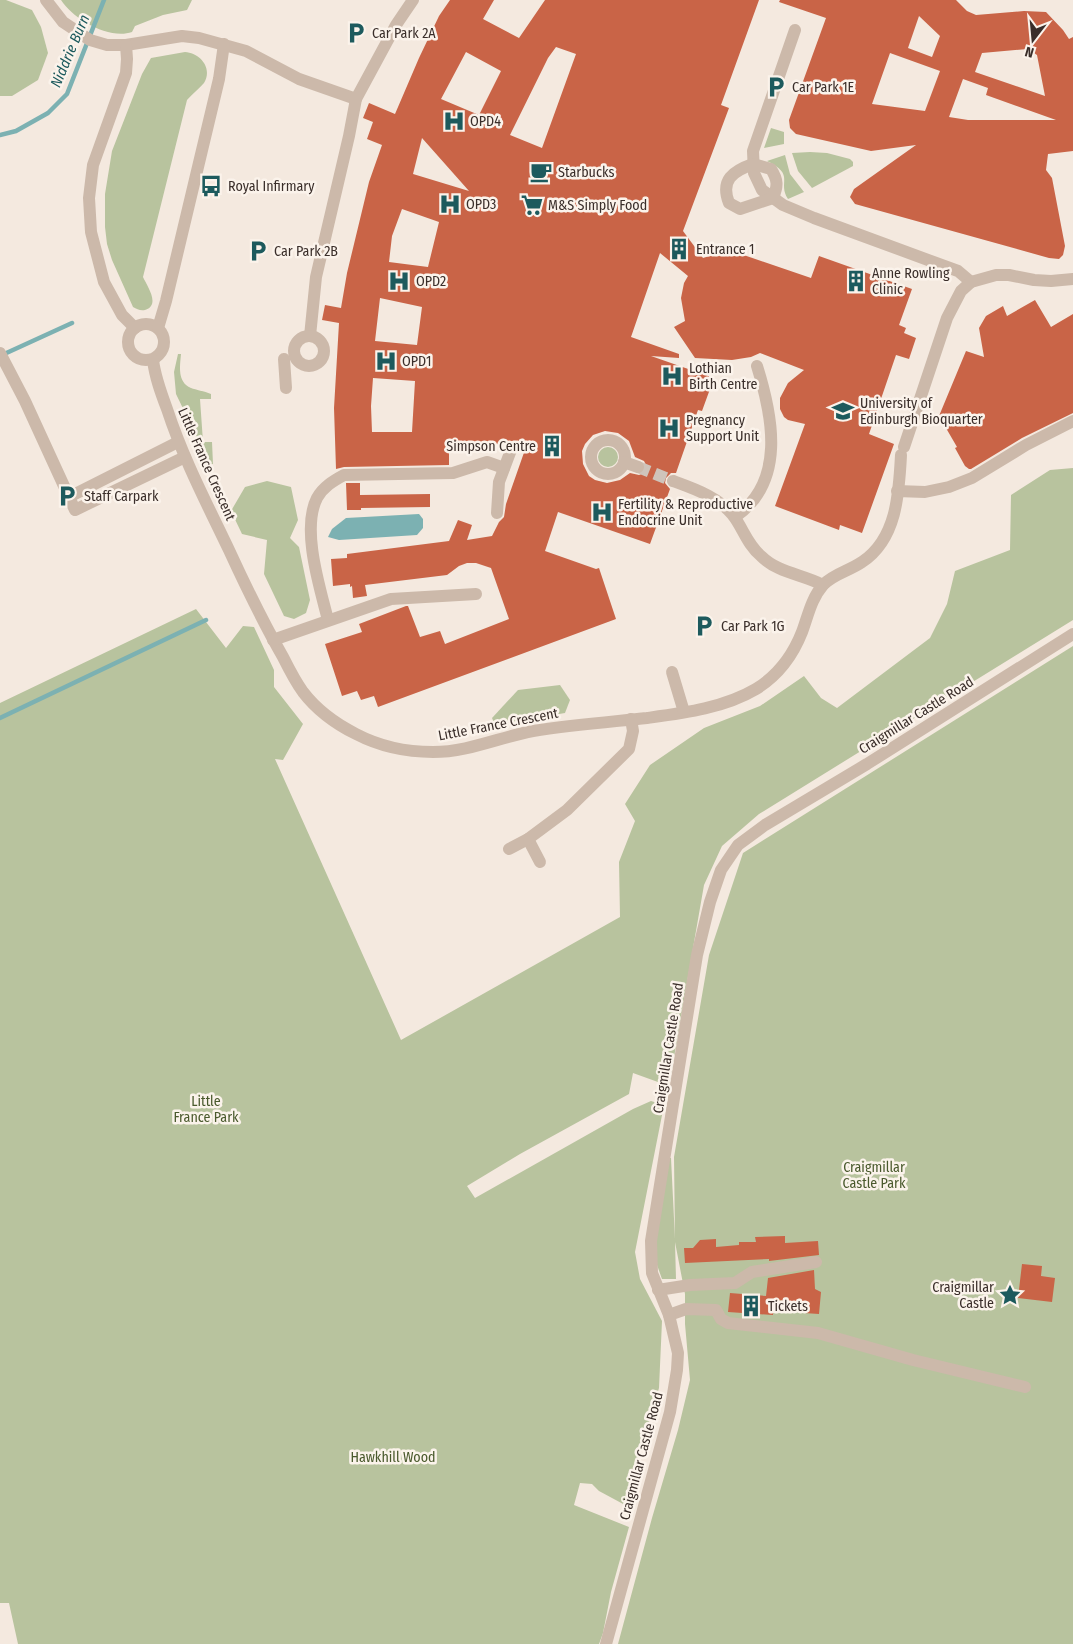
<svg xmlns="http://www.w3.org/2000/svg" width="1073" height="1644" viewBox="0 0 1073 1644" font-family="'Fira Sans Condensed',sans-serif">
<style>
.green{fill:#b8c39e}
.water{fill:#7cb1b2}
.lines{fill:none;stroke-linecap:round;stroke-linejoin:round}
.stream{stroke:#7cb1b2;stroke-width:4.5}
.building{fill:#c96447;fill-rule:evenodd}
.minor-tunnel{stroke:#cfc4bb;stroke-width:12;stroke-dasharray:12 6;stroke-linecap:butt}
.minor{stroke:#ccb9aa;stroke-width:12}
.labels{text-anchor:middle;stroke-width:5;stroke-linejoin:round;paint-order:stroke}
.poi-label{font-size:14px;fill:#3a2e2a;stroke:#fbf3eb;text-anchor:start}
.street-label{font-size:14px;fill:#3a2e2a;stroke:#fbf3eb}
.park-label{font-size:14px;fill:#49592c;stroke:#fbf3eb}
.water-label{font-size:15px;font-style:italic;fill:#1d5a5d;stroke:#fbf3eb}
</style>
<rect width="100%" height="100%" fill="#f4e9df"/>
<g class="green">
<path d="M0 0H6L32 10 41 27 48 53 38 80 12 96H0Z"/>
<path d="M61 0H192L187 10 163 15 135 26 132 32C109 40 73 19 61 0Z"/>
<path d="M185 52C200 53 213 68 204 83 199 89 192 94 187 100L143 277C147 286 161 305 145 310 140 311 137 309 133 307L112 260 107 244 105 227V194L112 151 142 74 151 58Z"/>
<path d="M771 128 784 132V144L764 148Z"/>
<path d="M810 152 827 153 850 159 853 162V166L812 188 798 171 792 153Z"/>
<path d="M785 155 790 174 804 192 788 199C777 182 796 175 767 161Z"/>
<path d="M178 354H181C180 366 177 382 191 388 196 390 204 391 211 394V399H200L203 442H212L213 464H210L176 394 174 372Z"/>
<circle cx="608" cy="457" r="10"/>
<path d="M1073 468V620L759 814 722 846 704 885 669 1086 633 1073 629 1094 520 1154 467 1186 475 1198 633 1109 651 1101 664 1105 635 1252 640 1279 662 1321 659 1388 625 1505 599 1491 592 1484 580 1483 574 1505 629 1527 611 1592 603 1633 599 1644H18L9 1603H0V703L196 609 226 648 243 626 254 627 274 670V687L303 724 283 760 275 759 401 1040 620 917 619 862 635 821 625 804 650 765 704 728 760 706 804 676 821 698 837 708 930 638 947 604 955 571 1010 550 1011 495 1050 470Z"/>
<path d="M267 481 291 487 298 520 290 538 299 547 310 600 306 613 294 619 284 616 264 574 267 540 242 534 231 511 245 487Z"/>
<path d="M1073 646V1644H618L652 1518 678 1430 690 1380 685 1324V1294L675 1242 676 1279H662L657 1265 655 1246 669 1158H671L675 1239 674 1157 709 955 743 853Z"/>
<path d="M560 685 570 700 565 713 495 725 492 718 518 690Z"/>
</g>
<path class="water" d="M419 514 423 519V528L417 535 339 540 328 537 332 529 346 518Z"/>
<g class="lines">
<g class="stream">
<path d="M0 135 16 131 48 113 67 94 104 0"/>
<path d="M2 355 72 323"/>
<path d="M0 718 206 620"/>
</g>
</g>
<g class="building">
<path d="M450 0H494L483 19 519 38 545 0H759L721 105 729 108 683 231 703 258 729 250 811 278 819 256 912 289 899 325 906 328 904 333 916 338 909 359 896 355 869 434 894 444 862 533 840 525 839 530 775 506 805 424 788 420 784 417 780 409V398L788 383 804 370 760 353 751 357 732 360 695 358 674 327 685 321 681 298 684 283 688 276 660 253 631 337 679 354V358L651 356 714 378 702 411 698 410 676 473H671L666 478 665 483 670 489 650 544 558 512 545 551 596 569 599 568 616 619 378 707 374 696 361 700 357 691 342 696 325 644 362 632 359 624 406 606H408L420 637 440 631 445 644 509 619 491 568 476 563H467L459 566 447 575 365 585 367 596 353 598 352 586 350 587V584L333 586 331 559 347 558V554L449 541 458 520 472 525 467 540 492 536 499 522 504 517 506 504 527 444H516L510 442 505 444 449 445V465L344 467 336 469 334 408 339 323 322 320 325 305 341 308 347 273 369 182 382 145 367 139 373 122 363 118 369 103 395 114 419 58 439 16ZM556 47 576 54 542 148 510 135 548 58ZM466 52 501 71 479 115 441 99ZM422 138 469 191 413 174ZM402 209 439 222 428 267 389 262 392 236ZM380 298 422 307 417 345 375 341ZM373 378 415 381 412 432H372L371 406ZM605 431 618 433 629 441 635 457 644 461 646 465 644 473 639 475 630 473 620 480 607 483 595 480 589 476 583 464 582 451 585 444 593 435Z"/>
<path d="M780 0H956L967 11 976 15 1024 11 1046 12 1063 30 1069 39 1073 37V151L1048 154 1046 170 1052 178 1065 246 1063 255 1059 259 1049 258 855 204 850 197 854 189 916 145 871 151 796 134 790 128 789 120 826 18 779 2ZM919 16 940 36 932 57 908 48ZM1028 49 1037 55 1045 96 975 72 982 53ZM890 53 940 71 925 111 872 104ZM963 79 988 88 986 95 1056 120H968L949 117Z"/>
<path d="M1035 300 1051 327 1073 314V413L1022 438 971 469H969L965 466 955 448 957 447 939 416 966 351 984 357 979 328 986 316 1003 306 1007 316Z"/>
<path d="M346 483H360V495L430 494V507L361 508V510H347Z"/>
<path d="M785 1236V1243L818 1241 819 1255 769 1261V1259L685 1263 684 1248H693L700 1240 716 1239V1247L739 1245V1242H756L755 1237Z"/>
<path d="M1022 1264 1042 1266 1041 1276 1055 1278 1052 1302 1018 1298Z"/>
<path d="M814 1270 815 1289 821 1292 819 1314 804 1313 805 1302 774 1300 773 1315 728 1312 730 1293 766 1296 768 1278Z"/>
</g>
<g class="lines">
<path class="minor-tunnel" d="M638 467 673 481"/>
<g class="minor">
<path d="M46 0 63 22 90 40 107 45H126L182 36 199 38 246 51 299 79 356 99"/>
<path d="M795 30 753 151 754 173 762 190 783 205 814 218 958 271 971 282"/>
<path d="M126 45 127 59 126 73 93 165 89 198 91 232 104 282 122 315 135 328"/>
<path d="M753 164 771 169C778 180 778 186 773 198L740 209 729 203C720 180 733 171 753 164Z"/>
<circle cx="146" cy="342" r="18"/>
<path d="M158 328 166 301 219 79 224 44"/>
<path d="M310 336 316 277 349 136 356 99 396 25 413 0"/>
<circle cx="309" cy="351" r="15"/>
<path d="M0 353 25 401 75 510 185 457"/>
<path d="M284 359 286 388"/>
<path d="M153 360C155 377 161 393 167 409 183 458 207 504 229 550 246 587 263 622 283 657 289 669 295 681 303 692 316 709 336 724 356 734 379 746 407 752 433 752 468 752 500 737 533 731 571 725 609 722 647 718 684 713 724 708 756 689 777 676 793 655 802 632 808 616 811 599 823 585 833 574 849 571 862 562 897 539 899 493 901 455"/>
<circle cx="608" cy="457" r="17"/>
<path d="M904 447 947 318 961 291 971 282 996 275H1009L1034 280 1051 281 1073 279"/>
<path d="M624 462 638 467"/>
<path d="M673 481C695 489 721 498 735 518 744 531 748 545 761 556 778 573 802 574 823 585"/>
<path d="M897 491 925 492 949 487 972 478 1026 445 1073 421"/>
<path d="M69 497 178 442"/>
<path d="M497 513 499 482 511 450"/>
<path d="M735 517C786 482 773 417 757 366"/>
<path d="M328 620C320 588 301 529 317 498 323 487 333 481 344 475L453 473 487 462 504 468"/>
<path d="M273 640 391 599 476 594"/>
<path d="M672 672 684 712"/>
<path d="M528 839 540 862"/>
<path d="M509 849 528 839 567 810 629 749 633 731 631 719"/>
<path d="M658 1290 690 1285 735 1283 752 1272 816 1262"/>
<path d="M669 1315 686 1309 716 1310 721 1319 728 1323 818 1333 913 1360 1025 1387"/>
<path d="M606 1644 670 1412 677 1370 678 1353 669 1315 652 1273 651 1241 697 955 710 902 721 870 738 845 765 825 867 764 1073 634"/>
</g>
</g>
<defs>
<g id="parking-bare" transform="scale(1.725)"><path d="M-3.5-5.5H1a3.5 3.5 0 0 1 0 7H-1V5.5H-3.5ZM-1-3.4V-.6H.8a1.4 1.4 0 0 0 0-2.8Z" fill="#1d5a5d" stroke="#fbf3eb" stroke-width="2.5" paint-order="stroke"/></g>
<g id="hospital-bare" transform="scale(1.725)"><path d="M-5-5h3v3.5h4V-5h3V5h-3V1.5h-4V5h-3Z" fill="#1d5a5d" stroke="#fbf3eb" stroke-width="2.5" paint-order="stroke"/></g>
<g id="cafe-bare" transform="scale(1.725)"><path d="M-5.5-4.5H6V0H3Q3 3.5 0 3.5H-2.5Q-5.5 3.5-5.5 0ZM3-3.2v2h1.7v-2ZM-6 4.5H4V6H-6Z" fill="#1d5a5d" stroke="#fbf3eb" stroke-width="2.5" paint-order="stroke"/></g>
<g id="bus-bare" transform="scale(1.725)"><path d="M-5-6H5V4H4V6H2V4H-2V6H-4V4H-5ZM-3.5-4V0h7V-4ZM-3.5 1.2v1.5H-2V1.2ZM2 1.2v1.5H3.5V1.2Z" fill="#1d5a5d" stroke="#fbf3eb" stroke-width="2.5" paint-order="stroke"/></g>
<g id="supermarket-bare" transform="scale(1.725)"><path d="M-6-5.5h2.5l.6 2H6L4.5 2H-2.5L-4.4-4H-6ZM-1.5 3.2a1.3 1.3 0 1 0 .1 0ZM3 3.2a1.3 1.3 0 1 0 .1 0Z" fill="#1d5a5d" stroke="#fbf3eb" stroke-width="2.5" paint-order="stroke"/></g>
<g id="building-bare" transform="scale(1.725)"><path d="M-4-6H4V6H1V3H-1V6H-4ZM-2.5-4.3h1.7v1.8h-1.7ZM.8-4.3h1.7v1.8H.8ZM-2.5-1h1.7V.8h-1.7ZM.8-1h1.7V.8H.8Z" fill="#1d5a5d" stroke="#fbf3eb" stroke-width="2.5" paint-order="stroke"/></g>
<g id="university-bare" transform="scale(1.725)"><path d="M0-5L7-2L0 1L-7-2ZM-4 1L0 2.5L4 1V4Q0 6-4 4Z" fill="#1d5a5d" stroke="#fbf3eb" stroke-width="2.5" paint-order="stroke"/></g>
<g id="sight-bare" transform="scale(1.725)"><path d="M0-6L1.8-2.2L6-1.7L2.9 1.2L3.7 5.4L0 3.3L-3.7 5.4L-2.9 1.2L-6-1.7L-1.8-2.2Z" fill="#1d5a5d" stroke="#fbf3eb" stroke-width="2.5" paint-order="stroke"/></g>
</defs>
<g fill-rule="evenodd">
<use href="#parking-bare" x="356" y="33"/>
<use href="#parking-bare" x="776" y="87"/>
<use href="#hospital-bare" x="454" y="121"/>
<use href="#cafe-bare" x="541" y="172"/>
<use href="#bus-bare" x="211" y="186"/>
<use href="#hospital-bare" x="450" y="204"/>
<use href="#supermarket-bare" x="532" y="205"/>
<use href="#building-bare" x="679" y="249"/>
<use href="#parking-bare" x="258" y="251"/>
<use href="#hospital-bare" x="399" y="281"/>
<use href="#building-bare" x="856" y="281"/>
<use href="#hospital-bare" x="386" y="361"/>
<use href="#hospital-bare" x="672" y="376"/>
<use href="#university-bare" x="843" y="411"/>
<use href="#hospital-bare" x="669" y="428"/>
<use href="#building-bare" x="552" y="446"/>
<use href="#parking-bare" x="67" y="496"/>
<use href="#hospital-bare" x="602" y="512"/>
<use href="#parking-bare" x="704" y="626"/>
<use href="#sight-bare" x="1010" y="1295"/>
<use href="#building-bare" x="751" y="1306"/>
</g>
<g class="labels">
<g class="poi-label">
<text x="372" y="38">Car Park 2A</text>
<text x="792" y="92">Car Park 1E</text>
<text x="470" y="126">OPD4</text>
<text x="558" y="177">Starbucks</text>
<text x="228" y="191">Royal Infirmary</text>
<text x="466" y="209">OPD3</text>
<text x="548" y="210">M&amp;S Simply Food</text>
<text x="696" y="254">Entrance 1</text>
<text x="274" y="256">Car Park 2B</text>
<text x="872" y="278">Anne Rowling<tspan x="872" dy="16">Clinic</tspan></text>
<text x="416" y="286">OPD2</text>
<text x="402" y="366">OPD1</text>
<text x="689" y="373">Lothian<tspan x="689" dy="16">Birth Centre</tspan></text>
<text x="860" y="408">University of<tspan x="860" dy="16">Edinburgh Bioquarter</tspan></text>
<text x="686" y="425">Pregnancy<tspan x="686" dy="16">Support Unit</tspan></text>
<text x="536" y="451" text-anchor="end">Simpson Centre</text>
<text x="84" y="501">Staff Carpark</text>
<text x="618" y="509">Fertility &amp; Reproductive<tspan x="618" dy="16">Endocrine Unit</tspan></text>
<text x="721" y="631">Car Park 1G</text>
<text x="994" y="1292" text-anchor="end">Craigmillar<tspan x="994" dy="16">Castle</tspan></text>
<text x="768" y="1311">Tickets</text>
</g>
<g class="street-label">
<text transform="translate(207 464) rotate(66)" y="5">Little France Crescent</text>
<text transform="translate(916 715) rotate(-32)" y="5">Craigmillar Castle Road</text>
<text transform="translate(498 724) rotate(-11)" y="5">Little France Crescent</text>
<text transform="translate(668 1048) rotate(-81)" y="5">Craigmillar Castle Road</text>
<text transform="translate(641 1456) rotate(-75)" y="5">Craigmillar Castle Road</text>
</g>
<g class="park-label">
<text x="206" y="1106">Little<tspan x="206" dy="16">France Park</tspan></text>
<text x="874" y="1172">Craigmillar<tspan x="874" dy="16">Castle Park</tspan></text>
<text x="393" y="1462">Hawkhill Wood</text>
</g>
<g class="water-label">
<text transform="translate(70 51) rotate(-67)" y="5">Niddrie Burn</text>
</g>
</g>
<g transform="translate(1033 40) rotate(196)" stroke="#fbf3eb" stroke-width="4" paint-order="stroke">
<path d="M0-4L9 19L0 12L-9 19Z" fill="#3a2e2a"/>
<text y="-8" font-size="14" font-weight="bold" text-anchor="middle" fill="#3a2e2a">N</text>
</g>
</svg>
